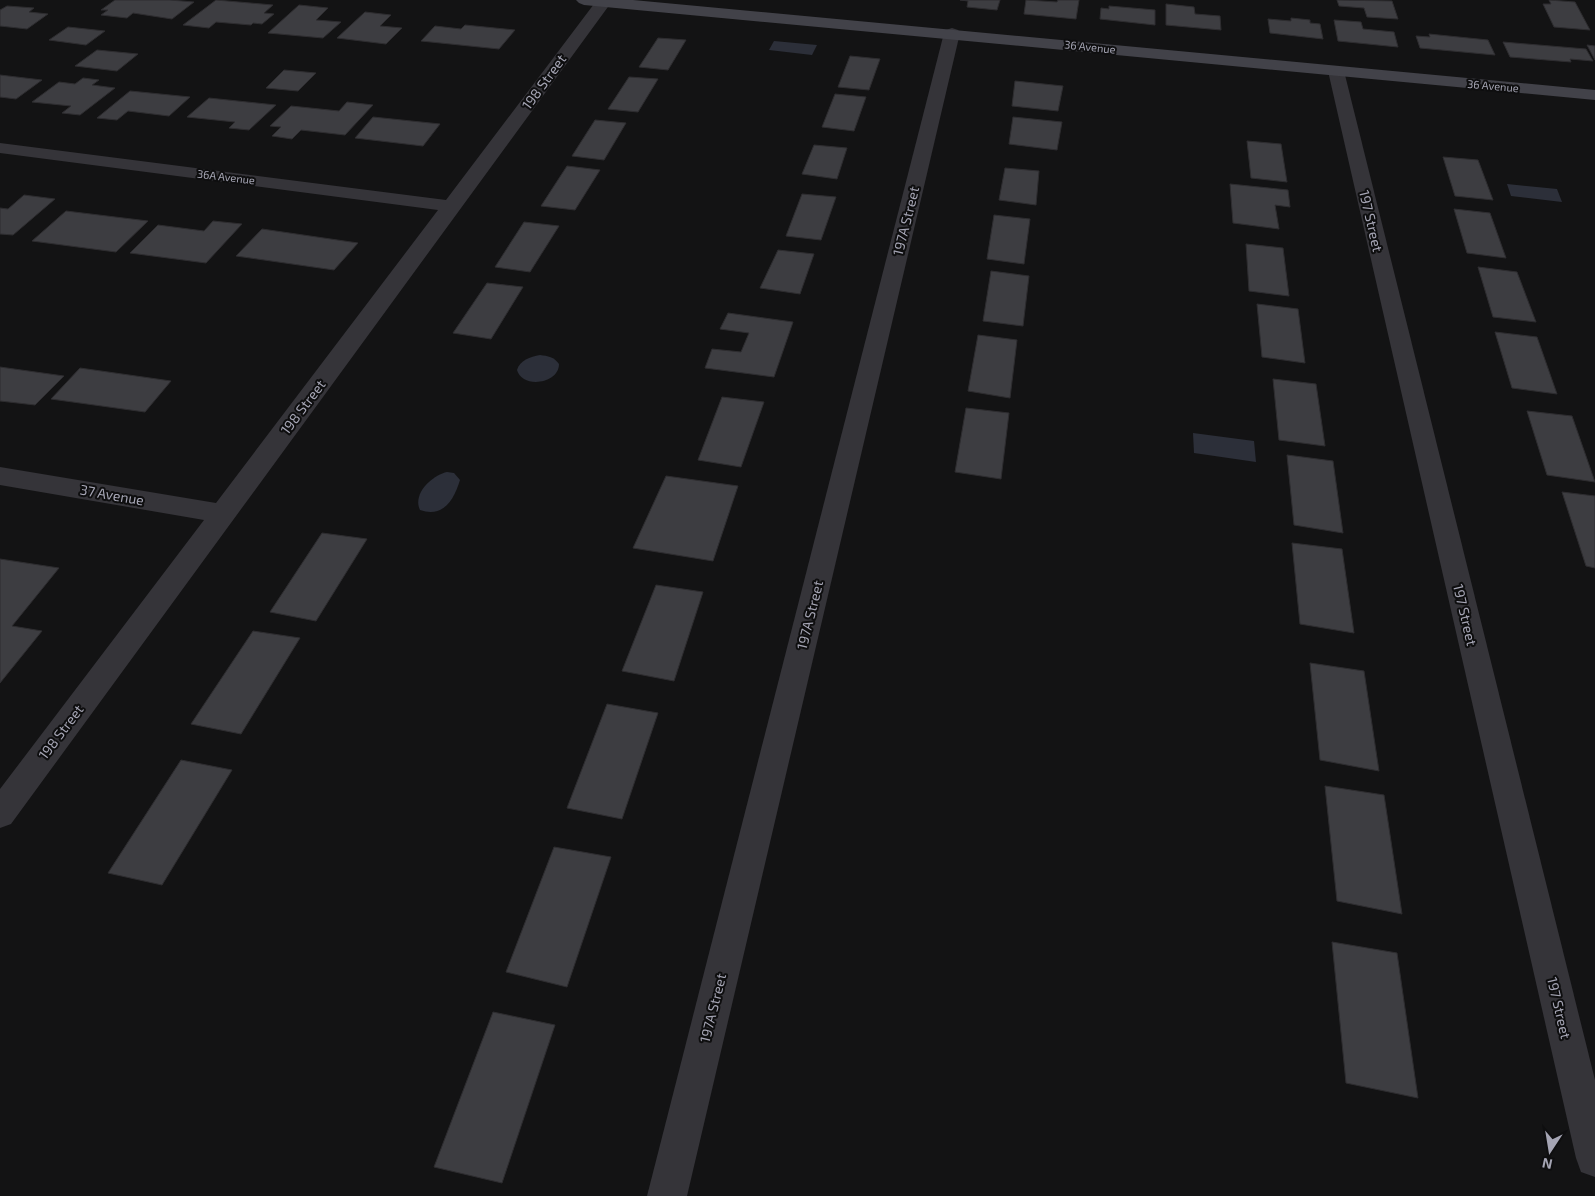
<svg xmlns="http://www.w3.org/2000/svg" width="1595" height="1196" viewBox="0 0 1595 1196" font-family="'Exo 2',sans-serif">
<style>
.water{fill:#2c2f39}
.building{fill:#3d3d41;stroke:#2e2d30}
.lines{fill:none;stroke-linecap:round;stroke-linejoin:round}
.minor{fill:#353439;fill-rule:evenodd}
.secondary{fill:#424249;fill-rule:evenodd}
.labels{text-anchor:middle;stroke-width:4;stroke-linejoin:round;paint-order:stroke}
.far-street-label{font-size:11px;fill:#a5a5b4;stroke:#0e0e0f}
.street-label{font-size:14px;fill:#a5a5b4;stroke:#0e0e0f}
</style>
<rect width="100%" height="100%" fill="#131314"/>
<g class="water">
<path d="M774 41 817 45 812 55 769 50Z"/>
<path d="M1507 184 1557 189 1562 202 1511 196Z"/>
<path d="M540 355C548 356 554 357 559 364 559 384 522 389 517 370 520 360 530 357 540 355Z"/>
<path d="M1193 433 1254 441 1256 462 1194 453Z"/>
<path d="M447 472 454 473 460 480C454 500 443 518 420 510 412 493 433 475 447 472Z"/>
</g>
<g class="building">
<path d="M115 0H170L194 2 172 19 133 13 127 18 101 15 108 10H101Z"/>
<path d="M216 0 273 5 264 13 274 14 262 24 253 23 251 25 216 22 209 28 183 25Z"/>
<path d="M960 0H1000L997 10 967 7 968 1Z"/>
<path d="M1026 0 1057 2 1058 0H1079L1076 19 1024 14Z"/>
<path d="M1337 0 1392 1 1398 19 1367 17 1364 8 1339 6Z"/>
<path d="M1549 0 1575 2 1590 30 1554 27 1543 4H1551Z"/>
<path d="M1166 4 1194 7 1195 14 1220 16 1221 30 1166 25Z"/>
<path d="M299 5 328 8 316 20 341 22 323 38 268 33Z"/>
<path d="M7 6 34 8 29 12 48 14 27 29 0 26V10Z"/>
<path d="M1109 6 1155 10V25L1100 19 1101 8 1109 9Z"/>
<path d="M365 12 391 15 380 26 402 28 386 44 337 38Z"/>
<path d="M1291 18 1310 20V23L1320 24 1323 39 1270 33 1268 19 1291 21Z"/>
<path d="M1334 20 1361 22 1363 29 1394 32 1398 47 1338 41Z"/>
<path d="M465 25 515 30 499 49 421 41 435 26 461 29Z"/>
<path d="M68 27 105 31 86 45 49 40Z"/>
<path d="M1429 34 1488 40 1495 55 1420 48 1416 36 1430 37Z"/>
<path d="M658 38 686 40 668 70 639 67Z"/>
<path d="M1503 42 1586 49 1593 61 1570 59 1571 62 1510 57Z"/>
<path d="M1587 45 1595 46V60Z"/>
<path d="M97 50 138 54 117 71 75 66Z"/>
<path d="M850 56 880 59 869 90 838 87Z"/>
<path d="M284 70 316 73 298 91 266 88Z"/>
<path d="M0 75 42 80 16 99 0 97Z"/>
<path d="M629 77 658 79 638 112 608 109Z"/>
<path d="M83 78 99 80 92 85 115 88 80 115 62 113 71 106 32 102 59 82 75 84Z"/>
<path d="M1015 81 1063 86 1058 111 1012 106Z"/>
<path d="M130 91 190 97 169 116 128 111 117 120 97 118Z"/>
<path d="M835 94 866 97 854 131 822 127Z"/>
<path d="M209 98 276 105 249 130 229 128 235 122 187 117Z"/>
<path d="M347 102 373 105 345 135 301 130 292 139 272 136 281 127 270 126 291 106 339 111Z"/>
<path d="M373 117 440 124 423 146 355 138Z"/>
<path d="M1013 117 1062 122 1057 150 1009 144Z"/>
<path d="M595 120 626 123 604 160 572 156Z"/>
<path d="M1247 141 1281 144 1287 182 1251 178Z"/>
<path d="M814 145 847 148 837 179 802 174Z"/>
<path d="M1443 157 1478 160 1493 200 1455 196Z"/>
<path d="M567 166 600 170 575 210 541 206Z"/>
<path d="M1005 168 1039 171 1036 205 999 200Z"/>
<path d="M1230 184 1288 190 1290 207 1275 205 1279 229 1233 223Z"/>
<path d="M802 194 836 197 821 240 786 236Z"/>
<path d="M24 195 55 199 13 235 0 234V208L8 209Z"/>
<path d="M1454 209 1490 213 1506 258 1467 253Z"/>
<path d="M66 211 148 221 116 252 32 241Z"/>
<path d="M994 215 1030 219 1024 264 987 259Z"/>
<path d="M213 221 242 224 206 263 130 253 158 225 204 231Z"/>
<path d="M524 222 559 226 530 272 495 267Z"/>
<path d="M262 229 358 243 334 270 236 256Z"/>
<path d="M1246 244 1283 248 1289 296 1249 291Z"/>
<path d="M778 250 814 254 800 294 760 288Z"/>
<path d="M1478 267 1517 272 1536 322 1493 317Z"/>
<path d="M991 271 1029 276 1023 326 983 321Z"/>
<path d="M487 283 523 287 491 339 453 333Z"/>
<path d="M1257 304 1298 309 1305 363 1262 357Z"/>
<path d="M728 313 793 322 774 377 705 368 712 349 741 352 749 333 720 329Z"/>
<path d="M1495 332 1537 337 1557 394 1512 388Z"/>
<path d="M978 335 1017 340 1010 398 968 391Z"/>
<path d="M0 367 64 376 35 405 0 401Z"/>
<path d="M80 368 171 381 145 412 51 399Z"/>
<path d="M1273 379 1316 384 1325 446 1279 440Z"/>
<path d="M722 397 764 402 741 467 698 460Z"/>
<path d="M966 408 1009 413 1001 479 955 472Z"/>
<path d="M1527 411 1572 416 1595 482 1547 475Z"/>
<path d="M1287 455 1333 461 1343 533 1294 525Z"/>
<path d="M666 476 738 486 713 561 633 548Z"/>
<path d="M1562 492 1595 496V568L1586 566Z"/>
<path d="M322 533 367 539 316 621 270 612Z"/>
<path d="M1292 543 1342 549 1354 633 1300 624Z"/>
<path d="M0 559 59 568 12 626 42 631 0 683Z"/>
<path d="M656 585 703 592 674 681 622 671Z"/>
<path d="M253 631 300 638 241 734 191 724Z"/>
<path d="M1310 663 1364 671 1379 771 1320 760Z"/>
<path d="M607 704 658 713 622 819 567 808Z"/>
<path d="M181 760 232 770 162 885 108 873Z"/>
<path d="M1325 786 1384 795 1402 914 1337 901Z"/>
<path d="M554 847 611 857 567 987 506 972Z"/>
<path d="M1332 942 1397 953 1418 1098 1346 1083Z"/>
<path d="M493 1012 555 1025 502 1183 434 1167Z"/>
</g>
<g class="lines">
<g class="minor">
<path d="M597 0H613L11 824 0 828V789L204 520 0 485V467L216 503 438 210 0 153V143L446 200Z"/>
<path d="M952 28 958 30 960 33 687 1196H647L944 33 946 30Z"/>
<path d="M1336 66 1342 67 1344 71 1595 1080V1177L1581 1172 1576 1158 1328 71 1330 67Z"/>
</g>
<path class="secondary" d="M576 0H633L1595 90V100L584 5 579 3Z"/>
</g>
<g class="labels">
<g class="far-street-label">
<text transform="translate(1090 47) rotate(6)" y="4">36 Avenue</text>
<text transform="translate(1493 86) rotate(5)" y="4">36 Avenue</text>
<text transform="translate(226 177) rotate(7)" y="4">36A Avenue</text>
</g>
<g class="street-label">
<text transform="translate(544 82) rotate(-54)" y="5">198 Street</text>
<text transform="translate(906 221) rotate(-76)" y="5">197A Street</text>
<text transform="translate(1371 221) rotate(77)" y="5">197 Street</text>
<text transform="translate(303 407) rotate(-53)" y="5">198 Street</text>
<text transform="translate(112 495) rotate(10)" y="5">37 Avenue</text>
<text transform="translate(810 615) rotate(-76)" y="5">197A Street</text>
<text transform="translate(1465 615) rotate(77)" y="5">197 Street</text>
<text transform="translate(61 732) rotate(-53)" y="5">198 Street</text>
<text transform="translate(713 1008) rotate(-76)" y="5">197A Street</text>
<text transform="translate(1559 1008) rotate(77)" y="5">197 Street</text>
</g>
</g>
<g transform="translate(1550 1151) rotate(192)" stroke="#0e0e0f" stroke-width="4" paint-order="stroke">
<path d="M0-4L9 19L0 12L-9 19Z" fill="#a5a5b4"/>
<text y="-8" font-size="14" font-weight="bold" text-anchor="middle" fill="#a5a5b4">N</text>
</g>
</svg>
